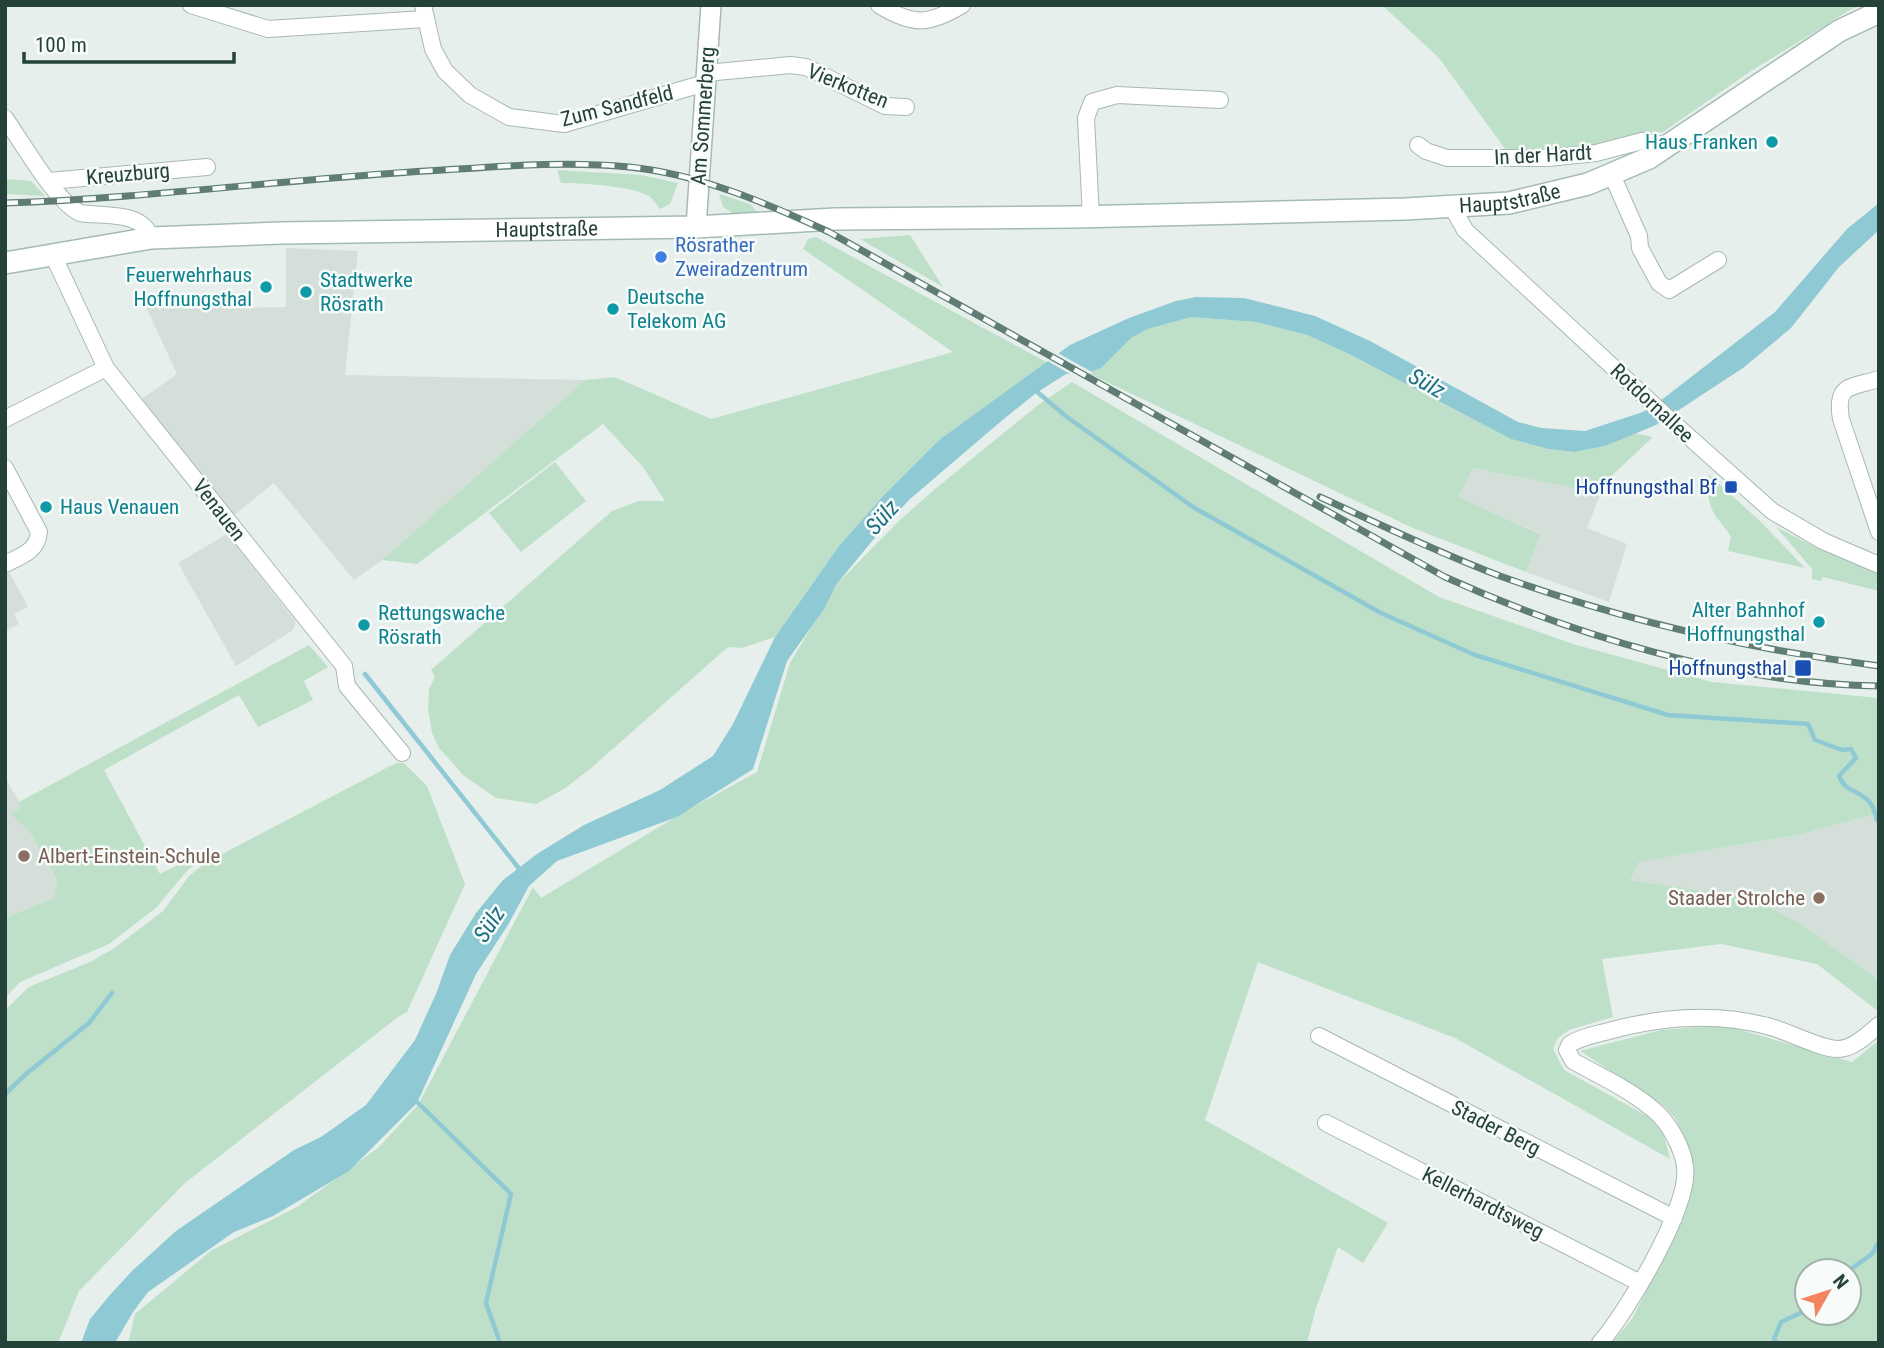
<svg xmlns="http://www.w3.org/2000/svg" width="1884" height="1348" viewBox="0 0 1884 1348" font-family="'Roboto Condensed',sans-serif">
<style>
.built{fill:#d4dfda}
.green{fill:#bfe0c8;fill-rule:evenodd}
.water{fill:#8ec9d4}
.pier{fill:#e6efeb}
.lines{fill:none;stroke-linecap:round;stroke-linejoin:round}
.stream{stroke:#8ec9d4;stroke-width:4.5}
.minor-casing{stroke:#a8b8b2;stroke-width:18}
.tertiary-casing{stroke:#a8b8b2;stroke-width:22}
.secondary-casing{stroke:#a4bbb3;stroke-width:24}
.minor{stroke:#fff;stroke-width:16}
.tertiary{stroke:#fff;stroke-width:19}
.secondary{stroke:#fff;stroke-width:21}
.rail-casing{stroke:#5f7d75;stroke-width:7}
.rail{stroke:#f7fbf9;stroke-width:4.5;stroke-dasharray:13;stroke-linecap:butt}
.culture-dot{fill:#0f9aa8;stroke:#f7fbf9;stroke-width:2.5}
.shop-dot{fill:#3f7fe0;stroke:#f7fbf9;stroke-width:2.5}
.transit-dot{fill:#1a4fb4;stroke:#f7fbf9;stroke-width:2.5}
.education-dot{fill:#8d6e63;stroke:#f7fbf9;stroke-width:2.5}
.labels{text-anchor:middle;stroke-width:5;stroke-linejoin:round;paint-order:stroke}
.street-label{font-size:21px;fill:#24423a;stroke:#f7fbf9}
.culture-label{font-size:21px;fill:#0d838f;stroke:#f7fbf9;text-anchor:start}
.shop-label{font-size:21px;fill:#366cbe;stroke:#f7fbf9;text-anchor:start}
.transit-label{font-size:21px;fill:#164399;stroke:#f7fbf9;text-anchor:end}
.education-label{font-size:21px;fill:#785e54;stroke:#f7fbf9;text-anchor:start}
.water-label{font-size:23px;font-style:italic;fill:#1c6f80;stroke:#f7fbf9}
</style>
<rect width="100%" height="100%" fill="#e6efeb"/>
<g class="built">
<path d="M286 248 358 251 345 375 585 380 382 560 354 580 274 483 234 515 140 400 177 374 140 294H246V308L286 307Z"/>
<path d="M1473 468 1601 493 1587 528 1627 544 1609 602 1526 572 1539 533 1457 497Z"/>
<path d="M227 534 296 622 293 630 236 666 178 563Z"/>
<path d="M6 566 28 607 14 614 19 624 5 631Z"/>
<path d="M5 777 22 807 12 814 29 831 57 881 54 898 5 918Z"/>
<path d="M1879 813V980L1801 924 1752 898 1629 880 1639 862 1798 835Z"/>
</g>
<g class="green">
<path d="M1382 5H1861L1850 10 1748 73 1663 132 1580 151 1508 153 1439 58Z"/>
<path d="M557 170 641 175 678 183 670 204 660 209C657 205 653 199 649 196 631 186 582 183 561 183Z"/>
<path d="M5 179 31 181 45 196 5 194Z"/>
<path d="M719 194 750 204 759 214 736 215 723 207Z"/>
<path d="M910 235 943 287 860 239Z"/>
<path d="M816 237 1048 363 939 440 884 495 839 546 775 637 742 648 728 647 590 769 564 789 536 804 496 798 464 776 439 748 432 733 428 709 429 689 435 677 431 670 612 511 639 501H665L643 467 603 424 417 564 382 560 585 380 615 377 711 419 953 352 803 249 808 239Z"/>
<path d="M1191 317 1256 322 1307 335 1349 354 1511 439 1548 449 1574 452 1605 446 1634 433 1653 437 1594 492 1473 468 1458 497 1540 534 1526 572 1413 528 1088 373C1107 366 1115 349 1131 337 1148 325 1171 322 1191 317Z"/>
<path d="M1072 382 1439 597 1573 644 1712 682 1879 698V813L1798 835 1639 862 1630 880 1752 898 1801 924 1879 980V1012L1817 964 1721 944 1602 959 1613 1017 1569 1030 1558 1038 1553 1049 1564 1070 1649 1117 1664 1135 1670 1159 1455 1038 1258 962 1205 1120 1388 1223 1363 1263 1338 1247 1316 1308 1307 1343H128L135 1314 212 1250 297 1207 378 1148 418 1105 533 887 541 898 684 812 757 772 790 663 836 585 900 520 935 489 1038 405Z"/>
<path d="M555 462 586 501 521 552 489 513Z"/>
<path d="M1708 474 1760 521 1805 568 1728 551 1731 537C1720 518 1712 519 1708 495L1714 490Z"/>
<path d="M1776 527 1819 549 1879 574V591L1823 577 1821 581 1812 579V569Z"/>
<path d="M309 645 328 667 304 681 313 700 258 727 239 695 104 770 160 874 200 854 201 859 186 872 157 907 109 944 20 982 5 998V918L54 898 57 880 29 831 11 814 21 807 19 802Z"/>
<path d="M396 763H404L427 786 465 884 407 1012 398 1017 185 1183 79 1291 58 1343H5V1010L29 987 90 962 113 949 163 911 189 876 205 863Z"/>
<path d="M1723 1025 1852 1062 1879 1040V1343H1612L1632 1319 1677 1230 1691 1190 1692 1158 1676 1119 1664 1106 1580 1051 1661 1030ZM1807 1271H1849V1313H1807Z"/>
</g>
<path class="water" d="M1879 203V230L1839 267 1791 328 1743 368 1656 425 1605 446 1574 452 1548 449 1511 439 1349 354 1307 335 1256 322 1191 317 1147 329 1131 338 1101 368 1088 373 1066 374 1036 393 999 423 910 499 881 530 836 585 824 609 787 661 753 769 677 817 557 861 529 886 508 925 476 974 417 1103 349 1171 273 1216 234 1232 148 1292 133 1312 115 1343H81L90 1319 109 1296 132 1271 176 1231 294 1150 321 1137 366 1105 415 1040 436 994 450 955 476 913 503 880 537 854 584 825 660 790 713 756 733 724 775 637 839 546 884 495 939 440 1070 345 1129 318 1176 301 1196 297 1244 298 1315 316 1370 341 1518 422 1541 428 1585 431 1643 412 1664 398 1775 312 1847 229Z"/>
<path class="pier" d="M1056 352 1092 372 1089 377H1075L1046 360Z"/>
<g class="lines">
<g class="stream">
<path d="M1035 390 1067 417 1193 507 1381 613 1475 655 1668 715 1808 724 1815 740 1842 750 1851 749 1856 758 1839 776C1845 793 1861 790 1870 803 1874 807 1875 814 1877 820"/>
<path d="M365 674 521 871"/>
<path d="M5 1094 26 1074 89 1023 112 993"/>
<path d="M414 1099 511 1194 486 1303 500 1343"/>
<path d="M1848 1271 1872 1254 1879 1242"/>
<path d="M1777 1343 1774 1339 1781 1322 1807 1310"/>
</g>
<g class="minor-casing">
<g id="minor">
<path d="M191 5 268 29 425 19"/>
<path d="M423 5 433 49 445 71 470 95 509 117 564 124 705 83"/>
<path d="M879 5C913 26 929 25 962 5"/>
<path d="M706 73 790 65 806 67 885 106 906 107"/>
<path d="M5 118C22 142 55 201 80 213 104 217 142 210 151 238"/>
<path d="M1418 145 1426 151 1447 158H1548L1596 153 1642 141 1670 146"/>
<path d="M1612 175 1639 236 1640 248 1659 283 1669 290 1718 260"/>
<path d="M49 181 207 167"/>
<path d="M1452 207 1465 230 1669 419 1772 511 1823 541 1879 565"/>
<path d="M1091 217 1086 118 1092 102 1117 95 1220 100"/>
<path d="M52 253 106 368 344 666 347 686 402 753"/>
<path d="M1879 379C1850 388 1835 384 1841 419L1879 532"/>
<path d="M5 419 106 368"/>
<path d="M5 468 39 532C37 552 21 556 5 564"/>
<path d="M1319 1036 1674 1218"/>
<path d="M1326 1123 1640 1283"/>
<path d="M1600 1343C1626 1313 1691 1206 1685 1167 1683 1148 1669 1123 1655 1111 1631 1090 1600 1076 1573 1061L1567 1050 1570 1044C1581 1037 1593 1035 1605 1032 1658 1017 1717 1012 1771 1027 1789 1032 1821 1049 1838 1049 1853 1049 1868 1034 1879 1025"/>
</g>
</g>
<g class="tertiary-casing">
<path id="tertiary" d="M696 227 711 5"/>
</g>
<g class="secondary-casing">
<g id="secondary">
<path id="s1" d="M5 263 151 238 281 233 696 227 835 219 1075 217 1405 209 1509 203 1588 184 1649 158 1839 31 1879 12"/>
</g>
</g>
<use href="#minor" class="minor"/>
<use href="#tertiary" class="tertiary"/>
<use href="#secondary" class="secondary"/>
<g class="rail-casing">
<g id="rail">
<path d="M5 203C152 198 297 178 443 170 505 166 567 161 629 167 699 174 766 203 829 232L1445 577C1575 636 1735 684 1879 686"/>
<path d="M1320 497C1379 524 1439 553 1500 576 1624 621 1749 649 1879 666"/>
</g>
</g>
<use href="#rail" class="rail"/>
</g>
<g class="culture-dot">
<circle cx="1772" cy="142" r="7"/>
<circle cx="266" cy="287" r="7"/>
<circle cx="306" cy="292" r="7"/>
<circle cx="613" cy="309" r="7"/>
<circle cx="46" cy="507" r="7"/>
<circle cx="1819" cy="622" r="7"/>
<circle cx="364" cy="625" r="7"/>
</g>
<circle class="shop-dot" cx="661" cy="257" r="7"/>
<g class="transit-dot">
<rect x="1724" y="480" width="14" height="14" rx="3.5"/>
<rect x="1794" y="659" width="18" height="18" rx="3.5"/>
</g>
<g class="education-dot">
<circle cx="24" cy="856" r="7"/>
<circle cx="1819" cy="898" r="7"/>
</g>
<g class="labels">
<g class="street-label">
<text transform="translate(848 86) rotate(22)" y="7">Vierkotten</text>
<text transform="translate(617 106) rotate(-14)" y="7">Zum Sandfeld</text>
<text transform="translate(703 116) rotate(-86)" y="7">Am Sommerberg</text>
<text transform="translate(1543 155) rotate(-3)" y="7">In der Hardt</text>
<text transform="translate(128 174) rotate(-5)" y="7">Kreuzburg</text>
<text dy="7" stroke="none"><textPath href="#s1" startOffset="1508">Hauptstraße</textPath></text>
<text dy="7" stroke="none"><textPath href="#s1" startOffset="544">Hauptstraße</textPath></text>
<text transform="translate(1652 403) rotate(43)" y="7">Rotdornallee</text>
<text transform="translate(219 510) rotate(52)" y="7">Venauen</text>
<text transform="translate(1496 1128) rotate(27)" y="7">Stader Berg</text>
<text transform="translate(1483 1203) rotate(27)" y="7">Kellerhardtsweg</text>
</g>
<g class="culture-label">
<text x="1758" y="149" text-anchor="end">Haus Franken</text>
<text x="252" y="282" text-anchor="end">Feuerwehrhaus<tspan x="252" dy="24">Hoffnungsthal</tspan></text>
<text x="320" y="287">Stadtwerke<tspan x="320" dy="24">Rösrath</tspan></text>
<text x="627" y="304">Deutsche<tspan x="627" dy="24">Telekom AG</tspan></text>
<text x="60" y="514">Haus Venauen</text>
<text x="1805" y="617" text-anchor="end">Alter Bahnhof<tspan x="1805" dy="24">Hoffnungsthal</tspan></text>
<text x="378" y="620">Rettungswache<tspan x="378" dy="24">Rösrath</tspan></text>
</g>
<g class="shop-label">
<text x="675" y="252">Rösrather<tspan x="675" dy="24">Zweiradzentrum</tspan></text>
</g>
<g class="transit-label">
<text x="1717" y="494">Hoffnungsthal Bf</text>
<text x="1787" y="675">Hoffnungsthal</text>
</g>
<g class="education-label">
<text x="38" y="863">Albert-Einstein-Schule</text>
<text x="1805" y="905" text-anchor="end">Staader Strolche</text>
</g>
<g class="water-label">
<text transform="translate(1427 383) rotate(29)" y="8">Sülz</text>
<text transform="translate(882 517) rotate(-48)" y="8">Sülz</text>
<text transform="translate(489 924) rotate(-57)" y="8">Sülz</text>
</g>
</g>
<rect width="1884" height="1348" fill="none" stroke="#24423a" stroke-width="14"/>
<g transform="translate(1828 1292) rotate(51)"><circle r="33" fill="#f7fbf9" stroke="#a3b1ad" stroke-width="2"/>
<path d="M0-5L12 26L0 18L-12 26Z" fill="#f4845f"/>
<text y="-10" font-size="19" font-weight="bold" text-anchor="middle" fill="#24423a">N</text>
</g>
<path d="M24 52v10h210v-10" fill="none" stroke="#24423a" stroke-width="3.5"/>
<text x="35" y="52" font-size="21" fill="#24423a" stroke="#f7fbf9" stroke-width="5" paint-order="stroke">100 m</text>
</svg>
